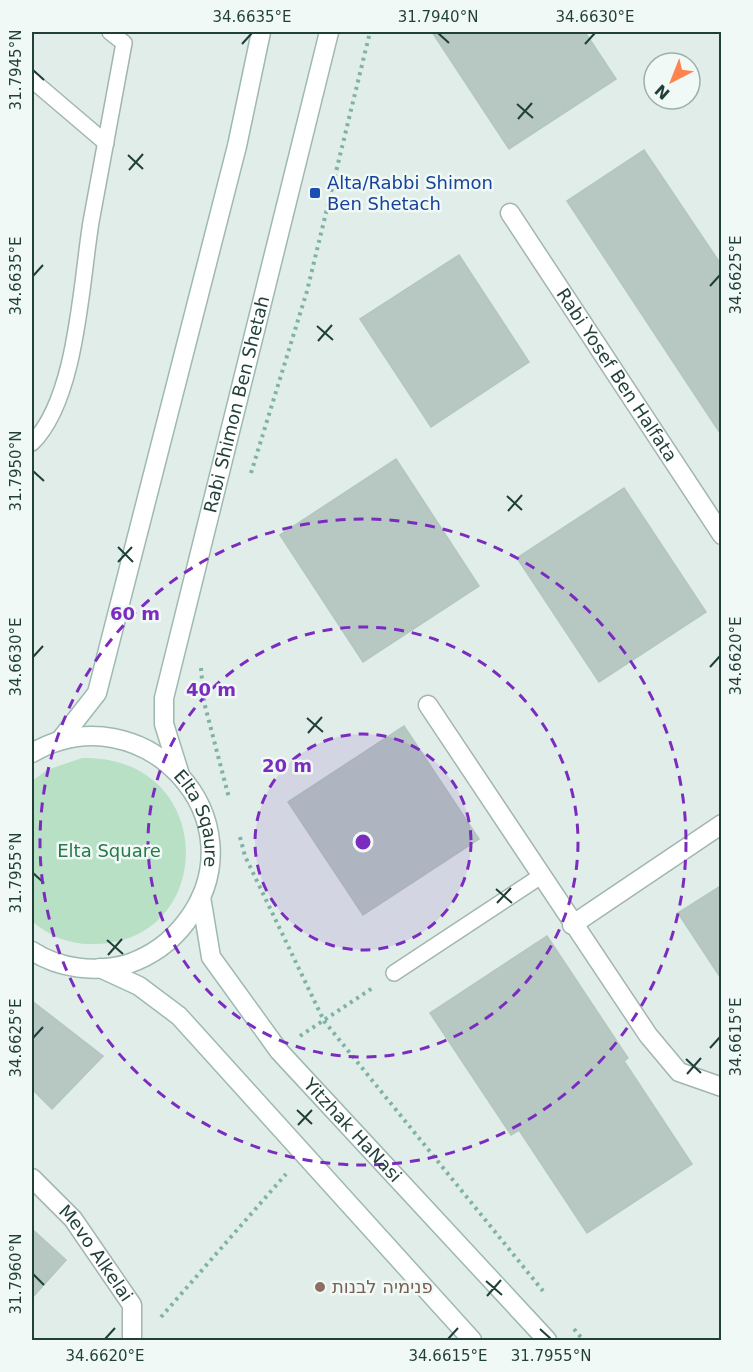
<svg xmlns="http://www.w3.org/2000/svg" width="753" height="1372" viewBox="0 0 753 1372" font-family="'DejaVu Sans','Noto Sans Hebrew',sans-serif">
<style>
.green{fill:#b7e0c5}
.building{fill:#b6c8c1;stroke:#b2c7c0;stroke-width:1.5}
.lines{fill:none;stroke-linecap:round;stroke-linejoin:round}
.lane-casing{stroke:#a3b5b0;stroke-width:18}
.street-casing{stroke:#a3b5b0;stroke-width:21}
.secondary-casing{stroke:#9eb9b1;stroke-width:21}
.path{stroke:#7eb3a6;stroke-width:4;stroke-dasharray:3 4.5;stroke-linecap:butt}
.lane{stroke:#fff;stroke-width:15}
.street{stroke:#fff;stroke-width:18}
.secondary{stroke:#fff;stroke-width:18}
.ticks{fill:none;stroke:#1f3f38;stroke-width:2}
.ring{fill:none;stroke:#7b2cbf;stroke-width:3;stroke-dasharray:10 8}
.transit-dot{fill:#1a4fb4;stroke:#f1f9f6;stroke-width:2}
.education-dot{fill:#8d6e63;stroke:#f1f9f6;stroke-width:2}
.labels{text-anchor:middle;stroke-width:5;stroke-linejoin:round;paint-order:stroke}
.transit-label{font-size:18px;fill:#164399;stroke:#f1f9f6;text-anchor:start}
.street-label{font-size:18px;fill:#1f3f38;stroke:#f1f9f6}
.park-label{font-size:18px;fill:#26794b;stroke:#f1f9f6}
.education-label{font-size:18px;fill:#785e54;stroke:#f1f9f6;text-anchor:start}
.centre{fill:#7b2cbf;stroke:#f1f9f6;stroke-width:3}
.ring-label{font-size:18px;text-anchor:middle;font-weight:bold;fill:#7b2cbf;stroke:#f1f9f6;stroke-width:5;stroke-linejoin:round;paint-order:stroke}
.neatline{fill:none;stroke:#1f3f38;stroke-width:2}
.ticks-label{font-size:15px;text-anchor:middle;fill:#1f3f38}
</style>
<rect width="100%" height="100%" fill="#e1ede8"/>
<path class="green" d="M82 758C219 755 218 943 94 944 71 945 48 936 32 921V781L47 770Z"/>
<g class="building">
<path d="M432 32H585L616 79 509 149Z"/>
<path d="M644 150 722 266V436L567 201Z"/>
<path d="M459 255 529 362 431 427 360 319Z"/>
<path d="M396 459 479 586 363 662 280 535Z"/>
<path d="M624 488 706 612 599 682 517 558Z"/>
<path d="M404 726 479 839 363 915 288 802Z"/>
<path d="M722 885V980L678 913Z"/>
<path d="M547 936 628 1058 624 1061 692 1164 587 1233 519 1130 511 1135 430 1013Z"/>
<path d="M32 1001 103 1056 52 1109 32 1089Z"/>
<path d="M32 1229 66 1260 32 1298Z"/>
</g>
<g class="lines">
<g class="lane-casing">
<g id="lane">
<path d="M32 80 106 143"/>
<path d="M32 443C77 399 81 283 91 222 102 162 113 103 124 43L110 32"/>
<path d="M394 973 541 876"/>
</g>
</g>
<g class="street-casing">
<g id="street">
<path id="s1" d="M510 213 722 535"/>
<path d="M428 705 648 1035 679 1072 722 1087"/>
<path d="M572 925 722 824"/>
<path id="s2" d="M32 1178 73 1219 132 1305V1340"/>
</g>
</g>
<g class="secondary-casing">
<g id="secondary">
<path d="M61 739 97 693 237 146 261 32"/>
<path id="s3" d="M32 753C142 689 264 820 186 922 171 942 151 956 128 964 95 973 60 969 32 951"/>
<path id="s4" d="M180 775 164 724V698L329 32"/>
<path id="s5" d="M201 897 211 957 279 1051 547 1340"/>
<path d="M100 968 139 986 179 1016 472 1340"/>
</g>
</g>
<g class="path">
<path d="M251 473 307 291 370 32"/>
<path d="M201 668 204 702 229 798"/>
<path d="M240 837 245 856 324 1021 543 1291"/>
<path d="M300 1036 374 987"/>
<path d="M161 1317 286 1174"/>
<path d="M574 1329 583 1340"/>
</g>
<use href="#lane" class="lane"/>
<use href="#street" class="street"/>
<use href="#secondary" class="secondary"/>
</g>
<path class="ticks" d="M438 33 449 43M242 44 252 33M585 44 595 33M33 70 44 80M517 104 533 118M518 119 532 103M128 155 143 169M129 170 143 154M33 276 43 265M710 286 720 275M317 326 333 340M318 341 332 325M33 471 44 481M507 496 522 510M508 511 522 495M118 547 133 562M118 562 132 547M33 657 43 646M710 667 720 656M307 718 323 732M308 733 322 717M33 873 44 883M496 889 512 903M497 903 511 888M107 940 123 954M108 955 122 939M33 1038 43 1027M710 1048 720 1037M686 1059 701 1073M687 1074 701 1058M297 1110 312 1124M298 1125 312 1110M33 1274 44 1285M486 1281 502 1295M487 1296 501 1280M540 1329 551 1339M105 1339 115 1328M448 1339 458 1328"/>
<circle cx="363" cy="842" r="108" fill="#7b2cbf" fill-opacity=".12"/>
<g class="ring">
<circle cx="363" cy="842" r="108"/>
<circle cx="363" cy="842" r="215"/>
<circle cx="363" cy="842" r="323"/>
</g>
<rect class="transit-dot" x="309" y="187" width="12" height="12" rx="3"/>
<circle class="education-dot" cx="320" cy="1287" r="6"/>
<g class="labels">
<g class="transit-label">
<text x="327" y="189">Alta/Rabbi Shimon<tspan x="327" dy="21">Ben Shetach</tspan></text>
</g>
<g class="street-label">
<text dy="6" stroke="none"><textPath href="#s1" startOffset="194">Rabi Yosef Ben Halfata</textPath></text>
<text dy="6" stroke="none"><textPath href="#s4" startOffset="382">Rabi Shimon Ben Shetah</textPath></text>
<text dy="6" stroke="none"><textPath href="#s3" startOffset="210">Elta Sqaure</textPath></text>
<text dy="6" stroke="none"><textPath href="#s5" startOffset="285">Yitzhak HaNasi</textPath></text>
<text dy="6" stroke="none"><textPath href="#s2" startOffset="99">Mevo Alkelai</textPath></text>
</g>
<g class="park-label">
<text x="109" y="857">Elta Square</text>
</g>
<g class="education-label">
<text x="332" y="1293">פנימיה לבנות</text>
</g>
</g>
<circle cx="363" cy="842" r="9" class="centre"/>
<g class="ring-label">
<text x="135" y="620">60 m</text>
<text x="211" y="696">40 m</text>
<text x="287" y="772">20 m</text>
</g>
<rect width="753" height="1372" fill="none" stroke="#f1f9f6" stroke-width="66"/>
<g transform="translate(672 81) rotate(222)"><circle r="28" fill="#f1f9f6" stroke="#9dafaa" stroke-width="1.5"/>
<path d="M0-4.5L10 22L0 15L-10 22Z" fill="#fe844e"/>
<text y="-9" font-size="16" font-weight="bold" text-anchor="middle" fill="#1f3f38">N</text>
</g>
<rect x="33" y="33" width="687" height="1306" class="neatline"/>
<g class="ticks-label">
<text x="252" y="22">34.6635°E</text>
<text x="438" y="22">31.7940°N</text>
<text x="595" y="22">34.6630°E</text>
<text transform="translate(16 70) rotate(-90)" y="5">31.7945°N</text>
<text transform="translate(736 275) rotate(-90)" y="5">34.6625°E</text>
<text transform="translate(16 276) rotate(-90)" y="5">34.6635°E</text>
<text transform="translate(16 471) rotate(-90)" y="5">31.7950°N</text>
<text transform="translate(736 656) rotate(-90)" y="5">34.6620°E</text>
<text transform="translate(16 657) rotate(-90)" y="5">34.6630°E</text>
<text transform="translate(16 873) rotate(-90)" y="5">31.7955°N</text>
<text transform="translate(736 1037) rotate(-90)" y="5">34.6615°E</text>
<text transform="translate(16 1038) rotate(-90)" y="5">34.6625°E</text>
<text transform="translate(16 1274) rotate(-90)" y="5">31.7960°N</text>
<text x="105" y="1361">34.6620°E</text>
<text x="448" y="1361">34.6615°E</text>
<text x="551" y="1361">31.7955°N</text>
</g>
</svg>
